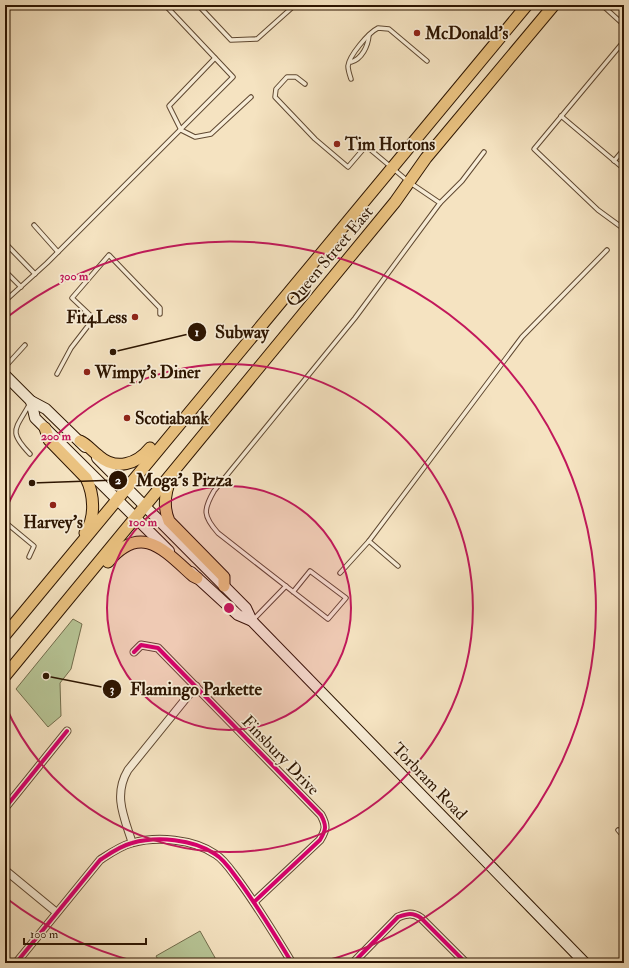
<svg xmlns="http://www.w3.org/2000/svg" width="629" height="968" viewBox="0 0 629 968" font-family="'IM FELL Double Pica',serif">
<style>
.green{fill:#b7c596;stroke:#726d4c}
.lines{fill:none;stroke-linecap:round;stroke-linejoin:round}
.lane-casing{stroke:#5f4831;stroke-width:5.5}
.street-casing{stroke:#5f4831;stroke-width:9}
.secondary-casing{stroke:#2d1501;stroke-width:12}
.primary-casing{stroke:#2d1501;stroke-width:13}
.lane{stroke:#f8edd7;stroke-width:3.5}
.street{stroke:#f8edd7;stroke-width:7}
.secondary{stroke:#f8edd7;stroke-width:10}
.primary{stroke:#eac280;stroke-width:11}
.cycleway-casing{stroke:#f8edd7;stroke-width:6}
.cycleway{stroke:#d6006c;stroke-width:4}
.ring{fill:none;stroke:#c2185b;stroke-width:2}
.poi-dot{fill:#8f2418;stroke:#f8edd7;stroke-width:1.5}
.labels{text-anchor:middle;stroke-width:3.5;stroke-linejoin:round;paint-order:stroke}
.poi-label{font-size:17px;font-weight:bold;fill:#2d1501;stroke:#f8edd7;text-anchor:start}
.street-label{font-size:17px;fill:#2d1501;stroke:#f8edd7}
.centre{fill:#c2185b;stroke:#f8edd7;stroke-width:2}
.ring-label{font-size:12px;text-anchor:middle;font-weight:bold;fill:#c2185b;stroke:#f8edd7;stroke-width:3.5;stroke-linejoin:round;paint-order:stroke}
.leader{fill:none;stroke:#2d1501;stroke-width:1.5}
.callout-dot{fill:#2d1501;stroke:#f8edd7;stroke-width:1.5}
.mark-label{font-size:12px;text-anchor:middle;font-weight:bold;fill:#fff}
.callout-label{font-size:18px;text-anchor:middle;font-weight:bold;fill:#2d1501;stroke:#f8edd7;stroke-width:3.5;stroke-linejoin:round;paint-order:stroke}
</style>
<rect width="100%" height="100%" fill="#f5e3c1"/>
<filter id="stains"><feTurbulence type="fractalNoise" baseFrequency=".005" numOctaves="4"/><feColorMatrix values="0 0 0 0 .2 0 0 0 0 .09 0 0 0 0 .02 0 0 0 .5 -.17"/></filter>
<radialGradient id="worn" r=".72"><stop offset=".6" stop-color="#630" stop-opacity="0"/><stop offset="1" stop-color="#630" stop-opacity=".3"/></radialGradient>
<g class="green">
<path d="M73 619 82 624 71 669 60 683 61 716 48 727 16 689Z"/>
<path d="M200 931 218 963H160L156 956Z"/>
</g>
<g class="lines">
<g class="lane-casing">
<g id="lane">
<path d="M198 5 231 40 257 39 295 5"/>
<path d="M602 5 624 25"/>
<path d="M617 5 624 11"/>
<path d="M624 41 534 149 598 210 624 229"/>
<path d="M215 58 169 106 181 130 195 137 211 134 251 97"/>
<path d="M351 62C362 59 368 46 369 35"/>
<path d="M351 79C350 76 348 70 348 66 349 56 368 33 378 28L389 29 427 61"/>
<path d="M305 84 296 77H287L276 89 275 97 315 139 348 167 366 146 409 182 440 203"/>
<path d="M561 116 624 169"/>
<path d="M614 161 624 149"/>
<path d="M34 225 58 252"/>
<path d="M8 246 35 274"/>
<path d="M5 271 21 287"/>
<path d="M5 301 47 263 233 77 165 5"/>
<path d="M5 367 25 345"/>
<path d="M57 374 71 348 91 322 90 315 72 298 109 255 160 308V314"/>
<path d="M29 405C15 430 8 431 30 454"/>
<path d="M5 522 34 546 29 557"/>
<path d="M398 566 369 541 522 337 607 250"/>
<path d="M340 573 369 541"/>
<path d="M293 592 310 571 346 598 328 619 218 533C203 516 203 510 214 491L355 318 440 203 462 181 484 152"/>
<path d="M253 620 286 586"/>
<path d="M618 830 624 837"/>
</g>
</g>
<g class="street-casing">
<g id="street">
<path d="M134 652 141 645 158 648 321 815C327 826 326 830 320 840L254 902"/>
<path d="M5 808 67 731"/>
<path d="M132 842C124 817 113 795 128 770L196 686"/>
<path d="M5 870 56 912"/>
<path d="M16 963 100 860C109 854 120 846 132 843 157 836 193 839 215 854 225 860 232 872 239 881 258 907 275 935 292 963"/>
<path d="M353 963 398 917C407 914 412 912 421 918L466 963"/>
</g>
</g>
<g class="secondary-casing">
<g id="secondary">
<path d="M5 375 31 401 46 409 85 447"/>
<path d="M31 401 35 418 169 551"/>
<path d="M97 458 246 608 252 621"/>
<path d="M191 572 238 615 252 621 585 963"/>
</g>
</g>
<g class="primary-casing">
<g id="primary">
<path d="M45 428 49 440 86 478C94 494 96 518 85 533"/>
<path d="M80 441C87 444 92 451 99 456 116 471 137 464 150 448"/>
<path d="M171 478C165 492 163 507 169 521L224 577V586"/>
<path d="M108 562C141 522 164 550 193 576L197 578"/>
<path d="M5 635 527 5"/>
<path d="M5 676 395 202 426 158 554 5"/>
</g>
</g>
<use href="#lane" class="lane"/>
<use href="#street" class="street"/>
<use href="#secondary" class="secondary"/>
<use href="#primary" class="primary"/>
<g class="cycleway-casing">
<g id="cycleway">
<path d="M134 652 141 645 158 648 321 815C327 826 326 830 320 840L254 902"/>
<path d="M5 808 67 731"/>
<path d="M16 963 100 860C109 854 120 846 132 843 157 836 193 839 215 854 225 860 232 872 239 881 258 907 275 935 292 963"/>
<path d="M353 963 398 917C407 914 412 912 421 918L466 963"/>
</g>
</g>
<use href="#cycleway" class="cycleway"/>
</g>
<circle cx="229" cy="608" r="122" fill="#c2185b" fill-opacity=".12"/>
<g class="ring">
<circle cx="229" cy="608" r="122"/>
<path d="M5 511A244 244 0 1 1 5 705"/>
<path d="M137 962A366 366 0 0 1 6 898M6 318A366 366 0 1 1 321 962"/>
</g>
<g class="poi-dot">
<circle cx="417" cy="33" r="4"/>
<circle cx="337" cy="144" r="4"/>
<circle cx="135" cy="317" r="4"/>
<circle cx="87" cy="372" r="4"/>
<circle cx="127" cy="418" r="4"/>
<circle cx="53" cy="505" r="4"/>
</g>
<g class="labels">
<g class="poi-label">
<text x="425" y="39">McDonald's</text>
<text x="345" y="150">Tim Hortons</text>
<text x="127" y="323" text-anchor="end">Fit4Less</text>
<text x="95" y="378">Wimpy's Diner</text>
<text x="135" y="424">Scotiabank</text>
<text x="53" y="528" text-anchor="middle">Harvey's</text>
</g>
<g class="street-label">
<text transform="translate(329 256) rotate(-50)" y="6">Queen Street East</text>
<text transform="translate(281 755) rotate(46)" y="6">Finsbury Drive</text>
<text transform="translate(430 781) rotate(46)" y="6">Torbram Road</text>
</g>
</g>
<circle cx="229" cy="608" r="6" class="centre"/>
<g class="ring-label">
<text x="74" y="280">300 m</text>
<text x="56" y="440">200 m</text>
<text x="143" y="526">100 m</text>
</g>
<path class="leader" d="M113 352L197 332M32 483L118 480M46 676L112 689"/>
<g class="callout-dot">
<circle cx="113" cy="352" r="4"/>
<circle cx="32" cy="483" r="4"/>
<circle cx="46" cy="676" r="4"/>
<circle cx="197" cy="332" r="10"/>
<circle cx="118" cy="480" r="10"/>
<circle cx="112" cy="689" r="10"/>
</g>
<g class="mark-label">
<text x="197" y="336">1</text>
<text x="118" y="484">2</text>
<text x="112" y="693">3</text>
</g>
<g class="callout-label">
<text x="242" y="338">Subway</text>
<text x="184" y="486">Moga's Pizza</text>
<text x="196" y="695">Flamingo Parkette</text>
</g>
<rect width="629" height="968" fill="none" stroke="#f5e3c1" stroke-width="20"/>
<rect x="6" y="6" width="617" height="956" fill="none" stroke="#2d1501" stroke-width="2"/>
<rect x="10" y="10" width="609" height="948" fill="none" stroke="#2d1501"/>
<path d="M24 938v6h122v-6" fill="none" stroke="#2d1501" stroke-width="2"/>
<text x="30" y="938" font-size="12" fill="#2d1501" stroke="#f8edd7" stroke-width="3" paint-order="stroke">100 m</text>
<rect width="100%" height="100%" filter="url(#stains)"/>
<rect width="100%" height="100%" fill="url(#worn)"/>
</svg>
